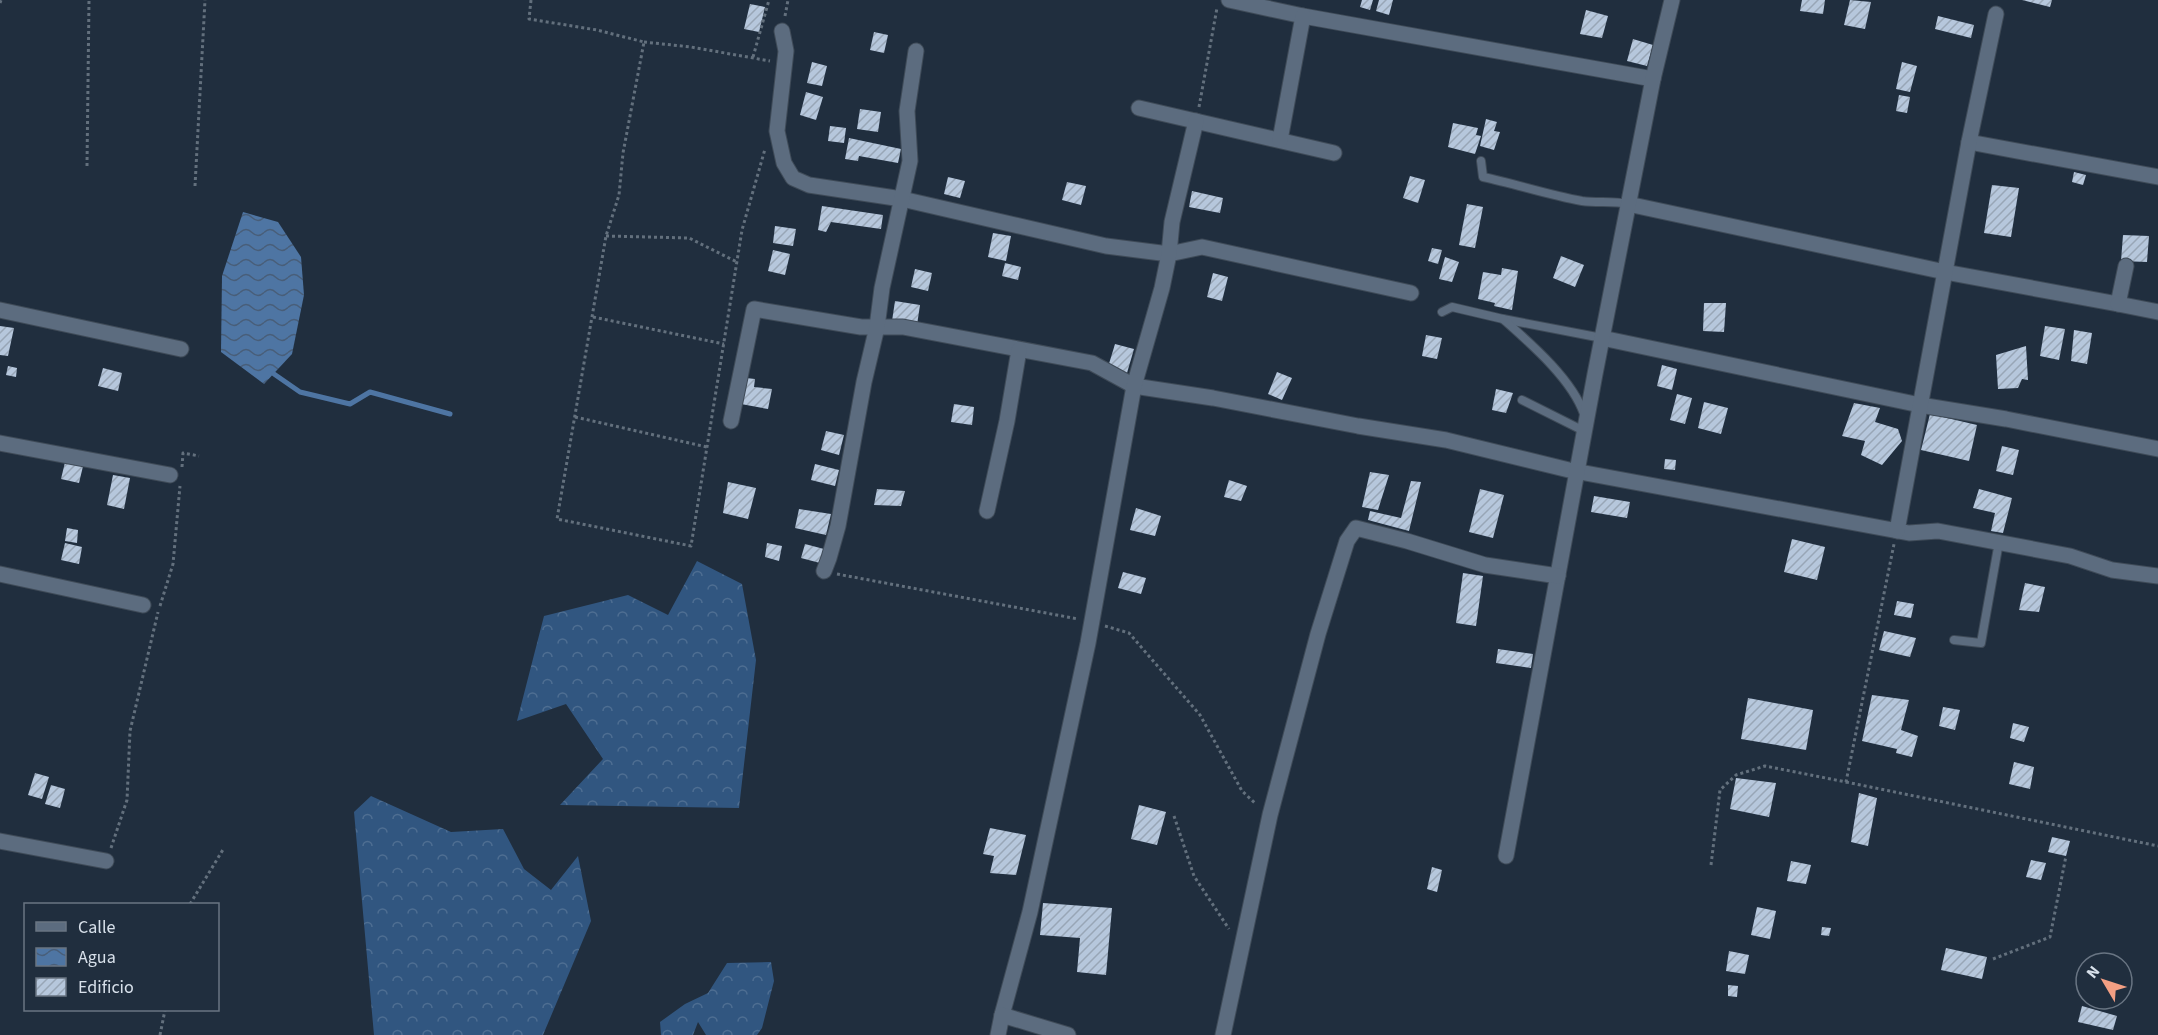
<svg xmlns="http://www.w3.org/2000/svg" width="2158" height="1035" viewBox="0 0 2158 1035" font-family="'Source Sans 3',sans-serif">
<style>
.forest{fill:url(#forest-crowns)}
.water{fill:url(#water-waves)}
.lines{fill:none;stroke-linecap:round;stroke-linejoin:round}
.stream{stroke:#4e75a3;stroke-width:5}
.building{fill:url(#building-hatch)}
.service-casing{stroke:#3f4b58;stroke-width:10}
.minor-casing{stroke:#3f4b58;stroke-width:17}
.path{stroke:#63707d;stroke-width:3;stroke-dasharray:3 3;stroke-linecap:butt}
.service{stroke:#5c6c7f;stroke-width:8}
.minor{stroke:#5c6c7f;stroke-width:15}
</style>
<defs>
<pattern id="forest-crowns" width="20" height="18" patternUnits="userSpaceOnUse" patternTransform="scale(1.5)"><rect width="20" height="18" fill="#315680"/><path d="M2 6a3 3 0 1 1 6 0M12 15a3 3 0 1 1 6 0" fill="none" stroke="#4e6e92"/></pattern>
<pattern id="water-waves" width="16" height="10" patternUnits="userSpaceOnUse" patternTransform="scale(1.5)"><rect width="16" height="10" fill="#4e75a3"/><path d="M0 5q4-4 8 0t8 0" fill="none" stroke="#485e79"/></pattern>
<pattern id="building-hatch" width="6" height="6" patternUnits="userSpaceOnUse" patternTransform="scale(1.5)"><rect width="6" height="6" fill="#b6c7dc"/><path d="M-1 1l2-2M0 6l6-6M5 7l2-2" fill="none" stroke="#98a6b6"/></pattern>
</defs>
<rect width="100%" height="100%" fill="#202e3e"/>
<g class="forest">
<path d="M697 561 742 584 756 660 739 808 560 805 603 759 566 704 517 721 544 616 628 595 668 615Z"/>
<path d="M371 796 451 832 503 829 524 869 551 890 578 856 591 921 543 1035H374L354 812Z"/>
<path d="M771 962 774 981 762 1028 757 1035H706L698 1022 693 1035H661L660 1022 685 1004 708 993 727 963Z"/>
</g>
<path class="water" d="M243 212 278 222 301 257 304 295 292 354 264 384 221 352 222 276Z"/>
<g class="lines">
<path class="stream" d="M274 374 300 392 350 404 370 392 450 414"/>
</g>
<g class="building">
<path d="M1362 0H1373L1370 10 1360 7Z"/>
<path d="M1379 0H1393L1389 15 1376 11Z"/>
<path d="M1802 0H1825L1823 14 1800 11Z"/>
<path d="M1850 0 1871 2 1865 29 1844 25Z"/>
<path d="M2022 0H2052L2050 7Z"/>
<path d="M750 4 765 7 759 32 744 29Z"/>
<path d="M1586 10 1608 16 1602 38 1580 34Z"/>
<path d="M1938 16 1974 25 1971 38 1935 29Z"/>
<path d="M874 32 888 35 884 53 870 50Z"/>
<path d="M1633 39 1653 45 1647 66 1627 61Z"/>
<path d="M812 62 827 66 822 86 807 83Z"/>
<path d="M1902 62 1917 66 1910 92 1896 89Z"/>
<path d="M806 92 823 97 816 120 800 115Z"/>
<path d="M1899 95 1910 97 1907 113 1896 111Z"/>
<path d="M860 109 881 112 878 132 857 129Z"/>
<path d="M1486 119 1497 122 1494 131 1500 132 1494 150 1480 146Z"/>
<path d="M1453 123 1478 128 1476 135 1481 136 1475 154 1448 147Z"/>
<path d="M830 126 846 128 844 143 828 141Z"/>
<path d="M849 138 901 149 898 163 859 156 858 161 845 159Z"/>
<path d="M2074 172 2086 175 2083 185 2072 182Z"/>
<path d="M1410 176 1425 180 1418 203 1403 198Z"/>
<path d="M948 177 965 181 960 198 944 194Z"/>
<path d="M1067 182 1086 186 1081 205 1062 200Z"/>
<path d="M1992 185 2019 188 2011 237 1984 233Z"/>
<path d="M1192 191 1223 198 1220 213 1189 207Z"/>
<path d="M1467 204 1483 207 1475 248 1459 245Z"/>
<path d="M822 206 883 215 881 229 831 222 826 232 818 230Z"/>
<path d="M775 226 796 229 793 246 773 243Z"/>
<path d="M993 233 1011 236 1006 261 988 257Z"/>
<path d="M2123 235 2149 236 2147 262 2121 261Z"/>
<path d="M1432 248 1442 250 1438 264 1428 261Z"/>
<path d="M773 250 790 254 785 275 768 271Z"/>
<path d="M1561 256 1584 265 1575 287 1553 278Z"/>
<path d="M1445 257 1459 262 1452 282 1439 279Z"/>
<path d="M1005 263 1021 267 1018 280 1002 276Z"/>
<path d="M1502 268 1518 271 1512 310 1494 306 1495 303 1478 299 1483 272 1501 275Z"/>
<path d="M915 269 932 273 928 291 911 287Z"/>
<path d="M1213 273 1228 277 1222 301 1207 297Z"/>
<path d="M895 301 920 305 917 325 892 321Z"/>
<path d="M1704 303H1726L1724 332 1703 331Z"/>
<path d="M0 326 14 328 8 356 0 355Z"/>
<path d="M2045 326 2065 329 2059 360 2040 356Z"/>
<path d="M2074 330 2092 333 2087 364 2071 361Z"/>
<path d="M1426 335 1442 338 1437 359 1422 356Z"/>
<path d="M1115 344 1134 349 1127 373 1108 367Z"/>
<path d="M2026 346 2028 380 2022 379 2018 388 1998 389 1996 355Z"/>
<path d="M1662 365 1677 369 1672 390 1657 386Z"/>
<path d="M8 366 17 368 16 377 6 375Z"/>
<path d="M103 368 122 373 118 391 98 386Z"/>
<path d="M1277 372 1292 378 1282 400 1268 394Z"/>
<path d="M746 378 755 379 754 387 772 389 768 409 741 404Z"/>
<path d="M1496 389 1513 393 1506 413 1492 410Z"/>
<path d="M1677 394 1692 398 1685 424 1670 420Z"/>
<path d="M1704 402 1728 408 1721 434 1698 428Z"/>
<path d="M1854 403 1880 408 1875 422 1898 429 1902 441 1882 465 1861 455 1865 441 1842 436Z"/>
<path d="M954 404 974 407 972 425 951 422Z"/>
<path d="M1930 414 1977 425 1969 461 1921 450Z"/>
<path d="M826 431 844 435 839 455 821 450Z"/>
<path d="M2002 446 2019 450 2013 475 1996 471Z"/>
<path d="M66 458 84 462 79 483 61 479Z"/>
<path d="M1665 459 1676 460 1675 470 1664 469Z"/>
<path d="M815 464 839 470 835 486 811 480Z"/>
<path d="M1370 472 1389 475 1378 510 1362 507Z"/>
<path d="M113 475 130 478 124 509 107 505Z"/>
<path d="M1229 480 1247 486 1241 501 1224 497Z"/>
<path d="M1411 481 1421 482 1409 531 1368 520 1370 511 1401 518Z"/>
<path d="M728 482 756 488 748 519 723 513Z"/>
<path d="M877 489 905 491 901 506 874 505Z"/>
<path d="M1480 489 1504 495 1493 538 1469 532Z"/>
<path d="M1979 489 2012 498 2003 533 1991 531 1995 513 1973 508Z"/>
<path d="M1594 496 1630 502 1627 518 1591 512Z"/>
<path d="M1136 508 1161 516 1155 536 1130 530Z"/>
<path d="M799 509 831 514 826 535 795 528Z"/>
<path d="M67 528 78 530 77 543 65 541Z"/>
<path d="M1792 539 1825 547 1817 580 1784 572Z"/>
<path d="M65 543 82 547 79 564 61 560Z"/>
<path d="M767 543 782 546 779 561 765 557Z"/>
<path d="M805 544 824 549 820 563 801 558Z"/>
<path d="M1123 572 1146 578 1141 594 1118 588Z"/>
<path d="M1463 573 1483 576 1476 626 1456 623Z"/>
<path d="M2025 583 2045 587 2039 612 2019 610Z"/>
<path d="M1897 601 1914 604 1911 618 1894 615Z"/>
<path d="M1884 631 1916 638 1910 657 1879 650Z"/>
<path d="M1498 649 1533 654 1531 668 1496 663Z"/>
<path d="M1872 695 1909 700 1901 730 1918 736 1912 757 1896 753 1897 749 1862 741Z"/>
<path d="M1748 698 1813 710 1806 750 1741 739Z"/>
<path d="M1943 707 1960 710 1955 730 1939 726Z"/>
<path d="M2013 723 2029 727 2024 742 2010 738Z"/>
<path d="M2014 762 2034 767 2030 789 2009 784Z"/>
<path d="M35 773 49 777 42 799 28 795Z"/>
<path d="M1736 778 1776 783 1769 817 1730 809Z"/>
<path d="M51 785 65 789 60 808 45 804Z"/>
<path d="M1859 793 1877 798 1868 846 1851 842Z"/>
<path d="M1139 805 1166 812 1157 845 1131 839Z"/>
<path d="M990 828 1026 835 1016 875 990 873 994 856 983 854Z"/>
<path d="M2052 837 2070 841 2066 856 2048 852Z"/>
<path d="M2031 860 2046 863 2041 880 2026 877Z"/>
<path d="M1791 861 1811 865 1806 884 1787 881Z"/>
<path d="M1432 867 1442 870 1437 892 1427 889Z"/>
<path d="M1043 903 1112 908 1106 975 1077 972 1080 938 1040 935Z"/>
<path d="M1757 907 1776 911 1770 939 1751 935Z"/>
<path d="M1822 927 1831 928 1829 936 1821 935Z"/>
<path d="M1946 948 1987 957 1982 979 1941 970Z"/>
<path d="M1729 951 1749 955 1745 974 1726 971Z"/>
<path d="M1728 985 1738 986 1737 997 1728 996Z"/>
<path d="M2082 1006 2117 1016 2113 1030 2078 1022Z"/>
</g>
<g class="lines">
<g class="service-casing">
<g id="service">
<path d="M1481 161 1483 177C1516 184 1548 195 1582 201 1597 203 1613 201 1628 204"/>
<path d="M1442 312 1452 307 1503 319 1602 338"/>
<path d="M1503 319C1530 343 1572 379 1584 414"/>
<path d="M1522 400 1584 431"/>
<path d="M1954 640 1981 643 1999 542"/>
</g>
</g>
<g class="minor-casing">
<g id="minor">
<path d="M1229 0 1303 16 1653 79"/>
<path d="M782 31 786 51 777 131 784 163 793 178 809 185 902 199 1106 246 1169 254 1202 247 1411 293"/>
<path d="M1139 108 1334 153"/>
<path d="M1280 140 1303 16"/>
<path d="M1969 142 2158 177"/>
<path d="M1628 204 1945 272 2118 304 2126 266"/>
<path d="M2118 304 2158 312"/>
<path d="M0 310 181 349"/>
<path d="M1602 338 1920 405 2006 419 2158 449"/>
<path d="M731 421 754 309 861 327H903L1092 363 1134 386 1213 398 1358 426 1446 440 1569 470 1909 533 1938 531 2070 556 2112 570 2158 576"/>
<path d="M0 443 170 475"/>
<path d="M987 511 1007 421 1019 350"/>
<path d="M1897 531 1969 142 1996 14"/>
<path d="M824 571 829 558 838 526 864 382 877 327 882 288 910 161 907 111 916 51"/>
<path d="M0 574 143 605"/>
<path d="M0 841 106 861"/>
<path d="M1506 856 1595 374 1653 79 1672 0"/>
<path d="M1002 1015 1030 912 1088 643 1134 386 1162 288 1169 254 1172 222 1196 121"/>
<path d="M998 1035 1002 1015 1068 1035"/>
<path d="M1223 1035 1270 815 1318 634 1347 541 1356 528 1407 541 1485 565 1558 576"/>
</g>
</g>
<g class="path">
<path d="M531 0 529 19 597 30 644 42 623 153 619 195 606 236 557 519 691 546 742 230 765 149"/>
<path d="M0 3 1 0"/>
<path d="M785 16 788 0"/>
<path d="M644 42 691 47 770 61"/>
<path d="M753 57 769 0"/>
<path d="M1199 107 1217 8"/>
<path d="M87 166 89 0"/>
<path d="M195 186 205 0"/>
<path d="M606 236 689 238 737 262"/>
<path d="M593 317 724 344"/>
<path d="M575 417 707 447"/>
<path d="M182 467 183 453 199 456"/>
<path d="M837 574 1078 619"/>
<path d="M160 606 173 564 180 486"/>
<path d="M1105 626 1129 633 1200 715 1242 791 1256 804"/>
<path d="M1846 782 2158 846"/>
<path d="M1174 816 1194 876 1229 929"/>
<path d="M111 848 127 800 130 731 158 612"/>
<path d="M1711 865 1720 790 1736 775 1765 766 1846 782 1894 544"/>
<path d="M190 904 224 848"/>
<path d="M1993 959 2050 937 2066 856"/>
<path d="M160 1035 165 1010"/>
</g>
<use href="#service" class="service"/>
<use href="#minor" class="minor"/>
</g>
<rect x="24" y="903" width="195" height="108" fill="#202e3e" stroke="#697583" stroke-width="1.5"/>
<rect x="36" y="922" width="30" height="9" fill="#5c6c7f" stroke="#697583" stroke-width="1.5"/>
<text x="78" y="933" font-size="18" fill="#d7e0ea">Calle</text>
<rect x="36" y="948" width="30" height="18" fill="url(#water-waves)" stroke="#697583" stroke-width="1.5"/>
<text x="78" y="963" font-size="18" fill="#d7e0ea">Agua</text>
<rect x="36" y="978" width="30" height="18" fill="url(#building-hatch)" stroke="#697583" stroke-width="1.5"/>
<text x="78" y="993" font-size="18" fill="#d7e0ea">Edificio</text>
<g transform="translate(2104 981) rotate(309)"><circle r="28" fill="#202e3e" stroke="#697583" stroke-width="1.5"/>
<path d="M0-4.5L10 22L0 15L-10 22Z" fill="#f39f83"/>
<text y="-9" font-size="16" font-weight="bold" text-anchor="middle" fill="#d7e0ea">N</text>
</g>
</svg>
